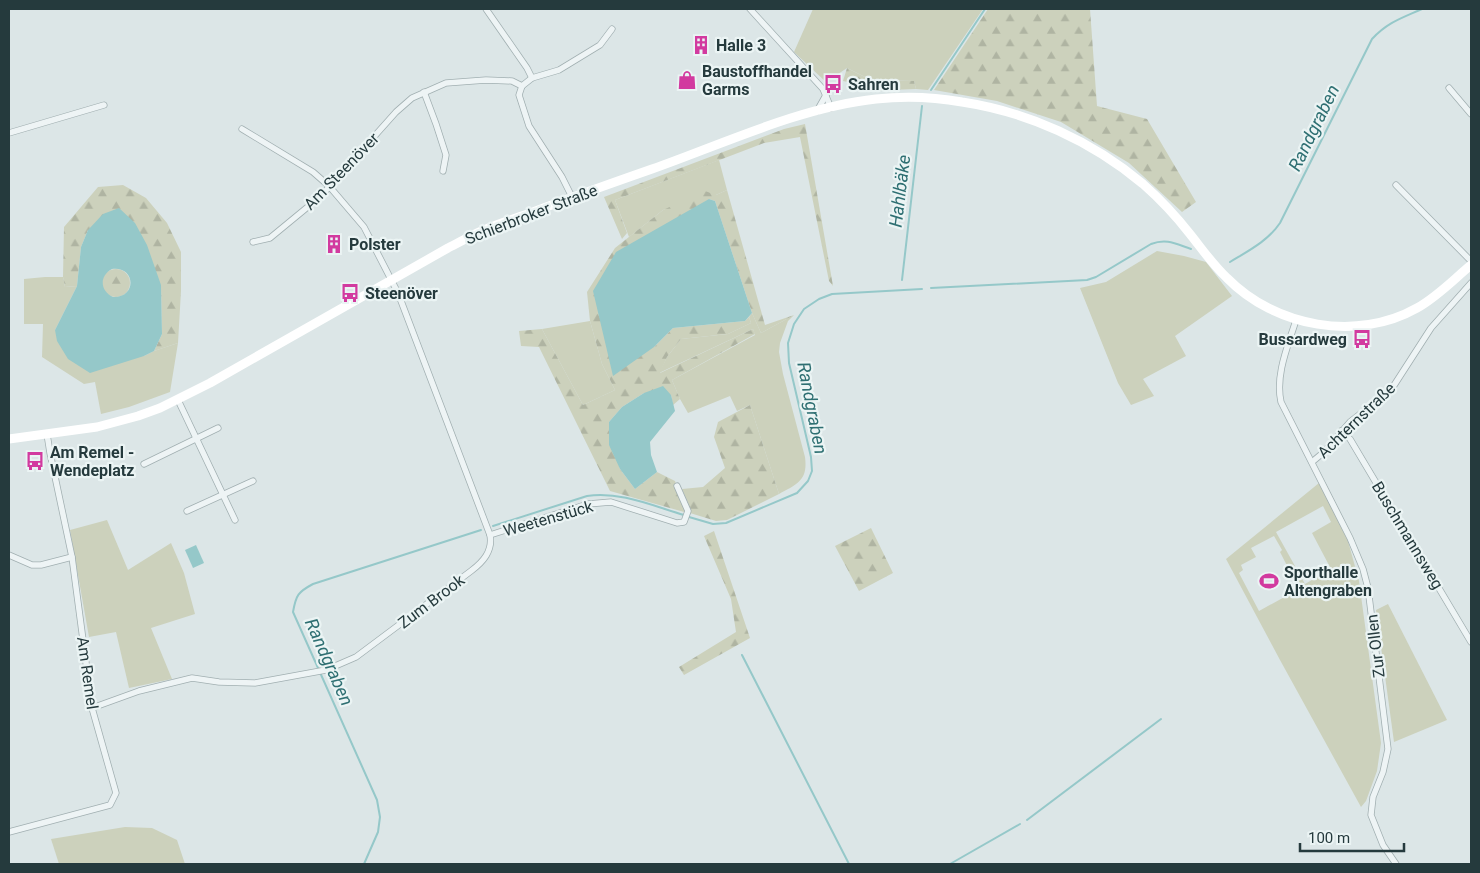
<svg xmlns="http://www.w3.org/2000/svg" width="1480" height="873" viewBox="0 0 1480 873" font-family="Roboto,sans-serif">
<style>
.grass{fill:#ccd1bc;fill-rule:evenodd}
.forest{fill:url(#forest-firs)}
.water{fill:#95c8c9;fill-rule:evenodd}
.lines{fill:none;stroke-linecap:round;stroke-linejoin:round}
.stream{stroke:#95c8c9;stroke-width:2}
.street-casing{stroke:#a1afb1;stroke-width:7}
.street{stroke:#eef4f5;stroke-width:5.5}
.secondary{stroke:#fff;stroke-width:9}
.labels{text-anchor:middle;stroke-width:4.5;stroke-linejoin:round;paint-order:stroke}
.poi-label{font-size:16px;font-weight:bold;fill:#253a3d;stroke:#ebf4f4;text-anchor:start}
.street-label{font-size:16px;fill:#253a3d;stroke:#ebf4f4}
.water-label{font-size:18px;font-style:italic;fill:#2e6f72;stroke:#ebf4f4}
</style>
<defs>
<pattern id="forest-firs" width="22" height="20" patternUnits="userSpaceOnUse" patternTransform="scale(1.25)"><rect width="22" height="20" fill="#ccd1bc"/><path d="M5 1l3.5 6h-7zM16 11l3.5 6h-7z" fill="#afb4a2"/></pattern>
</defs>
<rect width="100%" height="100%" fill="#dce6e7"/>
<g class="grass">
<path d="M813 9H983L928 90 916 89 914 81 871 80 847 68 826 82 794 52Z"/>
<path d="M719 160 727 190 716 195 663 210 629 237 615 200Z"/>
<path d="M1157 251 1184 256 1206 262 1232 296 1175 336 1186 356 1143 379 1154 396 1131 405 1118 383 1080 288 1106 282Z"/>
<path d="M45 277H63L65 287 77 286 55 330 144 356 154 351 178 343 170 392 129 407 101 414 95 382 84 384 42 357 43 324H24V279Z"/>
<path d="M752 313 761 333 794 315 788 321 780 343 779 352 783 374 805 457C808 480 798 484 779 494L750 405 737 411 730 396 688 413 680 399 672 380 755 335 753 329 659 373 667 357 681 339 728 334 751 323 749 317Z"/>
<path d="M590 321 602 364 615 390 583 405 542 329Z"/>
<path d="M1319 483 1348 541 1359 581 1381 743 1377 771 1366 801 1361 807 1280 660 1226 559ZM1323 506 1331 522 1312 533 1331 569 1305 584 1276 532ZM1274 536 1282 550 1280 552 1299 589 1259 611 1239 573 1243 570 1241 565 1256 557 1251 548Z"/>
<path d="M107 520 128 570 171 543 184 573 195 614 151 628 172 679 129 688 116 632 89 637 70 530Z"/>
<path d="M1388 604 1447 720 1394 742 1376 610Z"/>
<path d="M125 827 152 828 177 840 185 864H59L51 839Z"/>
</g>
<g class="forest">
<path d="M988 9H1090L1097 106 1147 119 1196 202 1182 212 1129 163 1061 122 997 101 934 90Z"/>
<path d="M847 68 871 80 914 81 916 89 866 91 857 84 843 81Z"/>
<path d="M805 124 833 286 829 281 800 137 764 143 615 200 627 233 622 239 604 197 784 129Z"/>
<path d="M123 185 146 198 167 223 181 252V291L178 343 154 351 162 334 161 286 88 230 81 247 77 286 65 287 63 277 64 227 98 187Z"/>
<path d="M727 190 765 325 794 315 761 333 752 313 715 201 709 199 654 347 673 328 745 321 749 317 751 323 728 334 681 339 667 357 660 373 753 329 755 334 672 380 680 399 673 405 671 395 644 393 622 407 609 422 620 469 635 489 657 472 675 481 685 509 684 512 610 491 539 347 521 346 519 331 542 329 583 405 615 390 602 364 590 321 587 292 615 248 663 210 705 191 716 195Z"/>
<circle cx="116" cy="283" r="14"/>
<path d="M750 405 779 494 727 520 716 521 690 513 691 510 682 489 703 487 725 468 714 437 718 422Z"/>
<path d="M871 528 893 573 859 591 835 546Z"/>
<path d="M714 531 750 638 684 675 679 667 736 632 731 599 704 536Z"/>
</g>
<g class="water">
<path d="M709 199 715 201 752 313 745 321 673 328 654 347 613 376 593 291 616 252Z"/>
<path d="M119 208 135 223 147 245 161 285 162 334 154 351 144 356 90 373 68 359 57 341 55 330 77 286 81 247 88 230 103 214ZM112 269C136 266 137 298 113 297 100 291 99 276 112 269Z"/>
<path d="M663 386 671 395 675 411 650 442 651 455 657 472 635 489 620 469 609 445V422L622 407 644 393Z"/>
<path d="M196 545 204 563 193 568 185 550Z"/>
</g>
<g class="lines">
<g class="stream">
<path d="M931 90 985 9"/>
<path d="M1230 262C1248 251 1268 241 1280 223L1372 39C1388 22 1402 18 1422 9"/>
<path d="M902 280 922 106"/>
<path d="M931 288 1087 280 1096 277 1151 244C1167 238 1176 244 1191 249"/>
<path d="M689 517 713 524 726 523 797 493 808 481 812 471 811 457 789 363 788 343 794 324 804 309 819 299 832 294 922 289"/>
<path d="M493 526 587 496C620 491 653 506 684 515"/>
<path d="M742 655 849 864"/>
<path d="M1027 820 1161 719"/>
<path d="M364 864 378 832 380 817 377 800 293 612C296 595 298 592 313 584L481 530"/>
<path d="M950 864 1020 824"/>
</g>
<g class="street-casing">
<g id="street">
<path d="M486 9 527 68 532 78"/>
<path d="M750 9 823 89 831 108"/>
<path d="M522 86 519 95 529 126 562 177 572 197"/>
<path d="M1449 88 1471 114"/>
<path d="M424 92 436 124 446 155 443 171"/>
<path d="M817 111 826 95"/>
<path d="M9 133 104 105"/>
<path d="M1396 185 1471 261"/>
<path d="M253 242 270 238 321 196 396 112 412 98 446 83 486 80 512 81 522 86 532 78 559 70 600 45 612 29"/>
<path d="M1296 320C1288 346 1275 375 1281 402L1350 538 1363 569 1368 588 1388 749 1383 772 1373 797 1371 815 1383 845 1396 864"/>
<path d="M178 400 235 520"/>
<path d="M1341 431 1350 439 1471 642"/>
<path d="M1312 462 1324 452 1350 422 1391 390 1431 328 1471 283"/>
<path d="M144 464 218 428"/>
<path d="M187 511 253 481"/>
<path d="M490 535 588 504 611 502 677 523 684 522 688 511 677 486"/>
<path d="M9 555 32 565H41L72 557"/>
<path d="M92 708 139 691 192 678 219 682 255 683 326 670 356 657 471 571C483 562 493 551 490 535L398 293 364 227 329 186 313 172 242 129"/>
<path d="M9 832 110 805 116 793 92 708 72 557 50 453 47 434"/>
</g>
</g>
<use href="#street" class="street"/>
<path class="secondary" d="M9 439 97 427 138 416 160 408 210 383 448 248C460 242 472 235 484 230 500 223 517 218 533 212 572 197 612 183 652 169 723 144 801 107 876 99 904 96 934 97 962 102 1028 112 1092 141 1143 184 1160 199 1176 216 1190 234 1202 249 1213 265 1227 278 1275 327 1357 342 1417 308 1437 297 1454 279 1471 265"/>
</g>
<defs>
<g id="building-bare" transform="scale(1.5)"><path d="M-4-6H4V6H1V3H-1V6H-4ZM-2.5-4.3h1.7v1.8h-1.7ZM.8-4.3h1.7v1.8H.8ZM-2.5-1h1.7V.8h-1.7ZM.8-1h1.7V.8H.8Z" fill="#d23a9f" stroke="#ebf4f4" stroke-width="2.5" paint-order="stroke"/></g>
<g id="shop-bare" transform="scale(1.5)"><path d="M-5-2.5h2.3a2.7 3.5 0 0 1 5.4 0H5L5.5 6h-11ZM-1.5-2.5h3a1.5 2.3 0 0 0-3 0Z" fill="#d23a9f" stroke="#ebf4f4" stroke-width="2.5" paint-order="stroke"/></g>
<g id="bus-bare" transform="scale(1.5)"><path d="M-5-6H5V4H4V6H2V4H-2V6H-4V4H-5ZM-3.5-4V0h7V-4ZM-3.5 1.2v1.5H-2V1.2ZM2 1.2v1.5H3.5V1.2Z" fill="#d23a9f" stroke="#ebf4f4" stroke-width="2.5" paint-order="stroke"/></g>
<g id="stadium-bare" transform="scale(1.5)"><path d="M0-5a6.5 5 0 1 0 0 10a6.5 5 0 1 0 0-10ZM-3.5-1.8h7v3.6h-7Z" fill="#d23a9f" stroke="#ebf4f4" stroke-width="2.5" paint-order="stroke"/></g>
</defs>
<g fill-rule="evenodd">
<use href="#building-bare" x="701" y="45"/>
<use href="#shop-bare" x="687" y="80"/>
<use href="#bus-bare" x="833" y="84"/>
<use href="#building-bare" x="334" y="244"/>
<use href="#bus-bare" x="350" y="293"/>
<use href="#bus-bare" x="1362" y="339"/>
<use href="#bus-bare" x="35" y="461"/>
<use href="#stadium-bare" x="1269" y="581"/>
</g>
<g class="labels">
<g class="poi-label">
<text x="716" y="51">Halle 3</text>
<text x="702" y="77">Baustoffhandel<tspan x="702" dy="18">Garms</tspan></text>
<text x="848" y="90">Sahren</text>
<text x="349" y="250">Polster</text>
<text x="365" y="299">Steenöver</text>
<text x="1347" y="345" text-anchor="end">Bussardweg</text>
<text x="50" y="458">Am Remel -<tspan x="50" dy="18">Wendeplatz</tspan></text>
<text x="1284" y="578">Sporthalle<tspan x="1284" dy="18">Altengraben</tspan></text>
</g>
<g class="street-label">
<text transform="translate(341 171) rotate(-46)" y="6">Am Steenöver</text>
<text transform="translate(531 214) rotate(-21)" y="6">Schierbroker Straße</text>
<text transform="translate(1356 420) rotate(-44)" y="6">Achternstraße</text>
<text transform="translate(548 518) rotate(-16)" y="6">Weetenstück</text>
<text transform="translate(1408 535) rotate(59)" y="6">Buschmannsweg</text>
<text transform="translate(431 601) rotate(-37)" y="6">Zum Brook</text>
<text transform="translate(1375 646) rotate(-97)" y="6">Zur Ollen</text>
<text transform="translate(88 673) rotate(82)" y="6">Am Remel</text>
</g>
<g class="water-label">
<text transform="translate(1314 128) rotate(-64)" y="6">Randgraben</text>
<text transform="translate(900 191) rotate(-83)" y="6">Hahlbäke</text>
<text transform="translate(812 408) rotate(79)" y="6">Randgraben</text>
<text transform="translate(329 662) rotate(66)" y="6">Randgraben</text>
</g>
</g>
<rect width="1480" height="873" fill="none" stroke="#253a3d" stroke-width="20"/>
<path d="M1300 843v8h104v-8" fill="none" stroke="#253a3d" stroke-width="2.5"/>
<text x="1308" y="843" font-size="15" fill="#253a3d" stroke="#ebf4f4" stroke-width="4" paint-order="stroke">100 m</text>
</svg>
